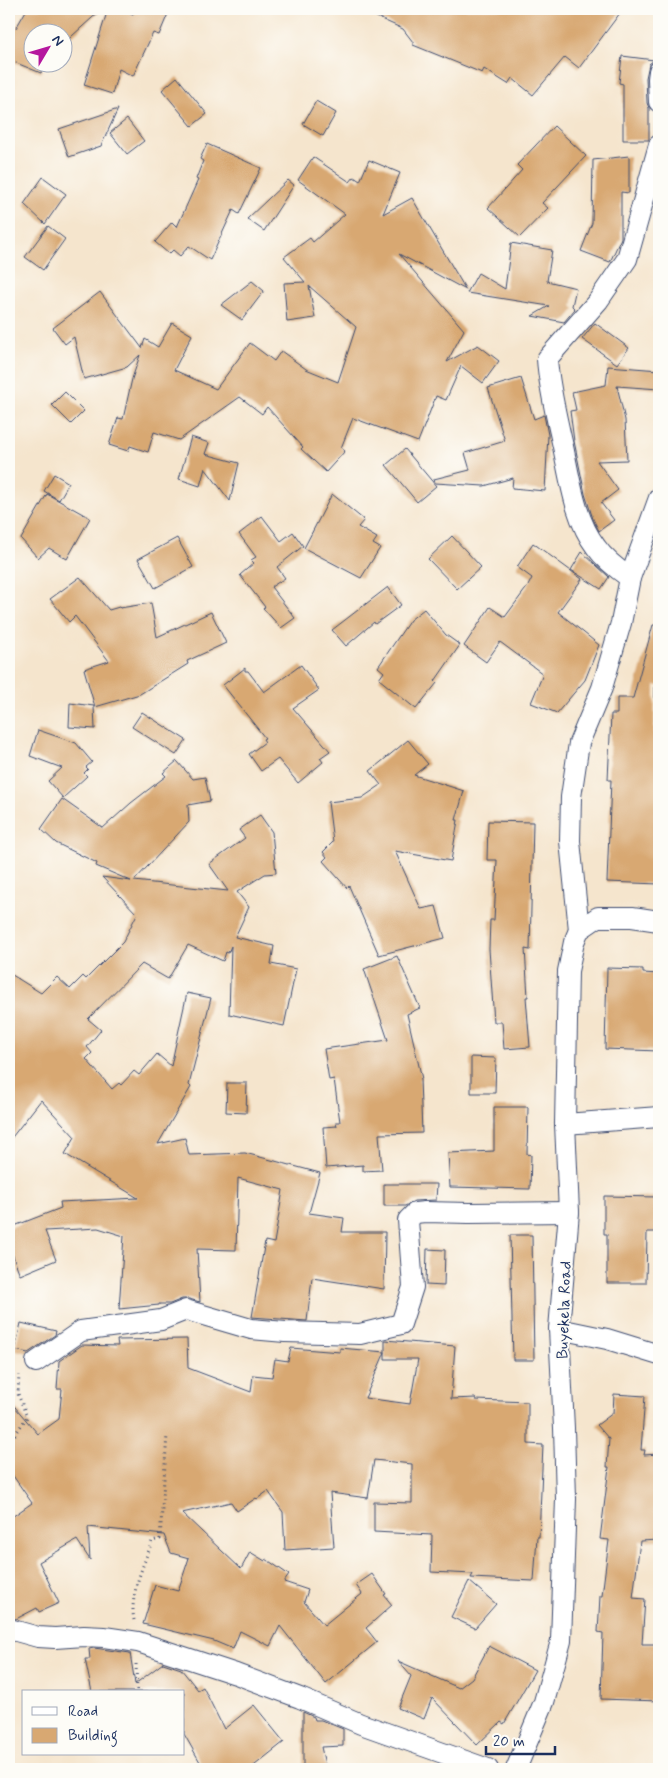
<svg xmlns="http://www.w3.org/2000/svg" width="668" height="1778" viewBox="0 0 668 1778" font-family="Mynerve,sans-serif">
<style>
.building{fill:#d8a872}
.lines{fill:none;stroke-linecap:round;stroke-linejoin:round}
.street-casing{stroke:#3c4a6f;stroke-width:22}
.path{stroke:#3c4a6f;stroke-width:3;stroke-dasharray:1 4;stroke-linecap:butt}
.street{stroke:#fff;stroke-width:20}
.labels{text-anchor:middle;stroke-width:4;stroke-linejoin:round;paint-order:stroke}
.street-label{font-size:16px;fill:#1b2f5e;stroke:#fdfcf7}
</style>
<rect width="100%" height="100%" fill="#fdfcf7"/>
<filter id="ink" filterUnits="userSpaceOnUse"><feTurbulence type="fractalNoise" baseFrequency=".02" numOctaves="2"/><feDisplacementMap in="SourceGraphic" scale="10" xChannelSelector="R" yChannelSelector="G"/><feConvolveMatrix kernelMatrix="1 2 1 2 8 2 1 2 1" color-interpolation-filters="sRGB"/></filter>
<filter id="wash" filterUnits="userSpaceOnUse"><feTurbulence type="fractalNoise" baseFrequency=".0096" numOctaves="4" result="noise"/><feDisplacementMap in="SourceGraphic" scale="20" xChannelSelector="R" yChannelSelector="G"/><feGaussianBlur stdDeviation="1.12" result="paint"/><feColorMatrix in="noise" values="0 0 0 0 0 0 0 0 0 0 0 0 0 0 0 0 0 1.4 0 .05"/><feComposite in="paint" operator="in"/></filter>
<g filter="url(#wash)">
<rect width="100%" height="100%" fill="#f5e5cd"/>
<g id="blocks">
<g class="building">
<path d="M27 9H102L62 45V32H32V62H44L41 73 9 60V24L16 28Z"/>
<path d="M108 9H121L133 14 136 9H170L159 35 153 33 133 76 119 69 112 94 84 85Z"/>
<path d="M359 9H623L579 68 565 57 533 95 512 78 508 84 484 69 482 73 418 47 413 45V42L403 29Z"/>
<path d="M622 56 654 60 649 64 646 78 647 103 649 108V140H623V84L619 83Z"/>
<path d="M177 77 207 114 192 126 162 90Z"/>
<path d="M316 101 336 113 323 136 303 124Z"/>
<path d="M118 109 101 146 69 157 59 129Z"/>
<path d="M127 119 144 141 127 154 110 133Z"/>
<path d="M554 126 586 156 542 203 548 208 520 237 488 208 522 170 517 165Z"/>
<path d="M207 144 261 168 239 214 233 210 210 260 189 246 180 256 173 250 169 254 155 242 172 222 177 227 198 180 196 179 203 161 200 159Z"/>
<path d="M629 156V193L621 192V238L610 262 581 251 592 223 593 160Z"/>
<path d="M313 157 350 182 354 177 360 181 369 160 400 173 383 214 412 198 466 290 399 254 464 330 447 362 478 345 499 361 483 383 461 366 446 400 436 396 418 442 353 418 341 448 345 451 326 472 301 449 303 447 267 407 262 414 240 397 179 440 154 432 148 452 130 446 128 451 109 445 118 418 123 419 132 379 140 355 127 367 84 379 74 337 65 344 53 328 100 292 142 348 145 339 158 347 172 323 192 335 174 370 216 389 250 343 274 361 281 351 306 369 338 382 356 327 309 286 315 318 287 322 284 283 305 282 284 257 310 238 313 242 345 214 298 180Z"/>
<path d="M43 177 66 194 45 224 24 204Z"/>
<path d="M288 180 294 185 264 231 247 219Z"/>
<path d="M48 226 65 239 43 270 25 257Z"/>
<path d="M511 243 552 250 547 281 576 288 572 306 575 309 564 322 532 316 549 306 467 293 478 273 505 289Z"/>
<path d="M252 281 264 291 242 320 221 305Z"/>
<path d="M595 323 629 348 617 364 582 339Z"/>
<path d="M608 366 659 370V389L617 386 625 420 627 460 597 461 618 490 601 503 614 520 599 531 593 519 585 494 574 441 570 411 576 410 572 392 606 385Z"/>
<path d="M521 378 534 419 544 415 548 435 545 491 512 488 513 478 484 486 435 483 434 479 470 470 465 453 505 441 488 388Z"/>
<path d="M65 392 84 411 71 424 52 405Z"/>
<path d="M191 437 209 443 205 454 239 463 230 501 205 468 200 486 179 479Z"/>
<path d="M405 449 436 486 417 502 386 465Z"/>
<path d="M54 474 69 483 59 500 44 491Z"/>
<path d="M47 494 90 518 67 559 49 548 38 558 21 539Z"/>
<path d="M332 494 364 520 358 527 377 538 373 544 380 548 361 578 304 548Z"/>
<path d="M262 516 281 541 293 532 303 546 277 567 285 578 271 587 295 618 281 628 263 608 265 607 240 575 254 563 251 560 256 557 239 534Z"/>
<path d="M452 536 481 567 457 589 428 559Z"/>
<path d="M177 538 193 567 155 588 138 559Z"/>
<path d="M533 543 582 579 558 612 599 645 585 680 557 713 531 703 543 674 500 642 486 662 464 646 490 607 505 617 528 586 532 578 517 567Z"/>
<path d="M582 552 609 577 601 589 571 570Z"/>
<path d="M80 577 109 610 119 607 120 608 151 603 157 637 211 612 226 643 187 661 188 664 140 694 95 707 84 669 109 661 75 616 69 622 50 599Z"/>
<path d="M388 587 401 605 375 624 374 622 346 646 332 630Z"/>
<path d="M424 609 446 635 460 645 435 681 437 683 416 709 379 679 384 672 378 667 410 620Z"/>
<path d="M653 625H659V686L655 685 654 744H659V884L607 882 611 780H608L611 714H617V698H633Z"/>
<path d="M301 665 319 690 293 708 330 751 320 758 323 762 298 783 278 759 261 771 249 754 265 742 263 739 265 738 223 685 245 668V671H248L264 692Z"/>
<path d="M70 703 94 706 95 729 69 727Z"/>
<path d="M142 712 186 740 176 755 132 727Z"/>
<path d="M38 730 76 743 92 762 86 767 88 769 84 773 87 776 63 798 48 781 62 768 30 756Z"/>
<path d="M408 740 428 764 414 775 464 791 456 820H458L451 861 395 851 421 909 436 906 445 938 379 955 349 886 347 888 323 861 327 857 323 852 333 842 328 802 362 798 381 785 370 771Z"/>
<path d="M177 761 193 779 205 777 210 801 188 805 189 822 134 881 228 891 209 864 245 838 239 830 260 815 272 832 276 873 265 874 237 892 249 907 235 937 274 946 271 964 296 969 284 1026 229 1014 231 946 228 953 226 952 223 961 188 945 168 979 142 964 88 1019 101 1030 87 1047 92 1053 86 1059 112 1089 119 1083 121 1085 134 1071 139 1075 157 1054 171 1066 187 993 211 998 189 1085 191 1087 158 1144 185 1138 189 1155 245 1153 320 1173 309 1213 344 1218 342 1232H385L384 1289 312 1278 307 1321 252 1317 265 1241 274 1243 283 1190 238 1178 236 1250 197 1249 200 1302 189 1299H182L170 1304H159V1305L119 1309 124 1236 98 1228 45 1231 56 1260 20 1275 9 1245V1228L61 1208 60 1202 138 1198 65 1154 75 1137 41 1100 9 1141V973L41 993 57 977 70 989 83 976 86 979 123 942 137 914 102 877 131 881 96 866 97 863 56 843 41 829 62 799 103 828 131 803 166 776 163 773Z"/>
<path d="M488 821 533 822 530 950 525 949 528 997H526L530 1047 504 1049 502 1022H494L489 949 490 920H494L497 860H487Z"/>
<path d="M397 956 420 1008 407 1014 422 1079H420L422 1133 379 1134 382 1170 363 1171V1165L326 1168 323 1127 337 1126 336 1122H340L334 1079 329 1080 324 1049 388 1040 364 969Z"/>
<path d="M607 968 643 969V973L659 974V1051L605 1049Z"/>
<path d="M471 1057 496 1058 495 1093H471Z"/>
<path d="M227 1083H247L246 1113 226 1112Z"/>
<path d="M494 1107H528L527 1154 531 1155 530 1189 450 1187 448 1153 494 1151Z"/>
<path d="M384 1184H437L436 1200 414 1201 405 1206H384Z"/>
<path d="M604 1196 659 1197V1232H647L646 1283H607V1234H604Z"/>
<path d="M510 1235H532L534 1360H513Z"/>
<path d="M427 1249 445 1250 444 1286 426 1285Z"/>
<path d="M21 1323 56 1331 55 1335 28 1353 15 1350Z"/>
<path d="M187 1339 188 1368 251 1392 253 1375 272 1377 275 1359 288 1361 291 1348 340 1352V1348L385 1352 365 1398 410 1404 418 1359H385V1340L455 1346 451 1399 476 1398V1400L528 1402V1444L543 1445 539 1537H537L534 1581 471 1578 473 1574 431 1572 432 1535 374 1532V1502L412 1503V1464L374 1460 368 1498 330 1493 334 1547 285 1550 283 1512 268 1491 257 1499 256 1498 237 1511 231 1502 182 1513 241 1569 250 1552 265 1561 266 1559 289 1575 284 1582 308 1590 304 1602 324 1625 362 1594 356 1585 372 1574 386 1594 384 1595 392 1605 366 1628 377 1642 326 1684 280 1626 270 1646 240 1631 233 1649 214 1641 143 1624 155 1585 178 1591 189 1558 171 1553 164 1535 88 1527 90 1560 77 1540 39 1562 59 1603 39 1612 37 1608 16 1619 9 1617V1519L32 1503 9 1470V1400L38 1434 59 1419 62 1389H57L59 1361 82 1345 118 1346 117 1340Z"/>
<path d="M614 1394 645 1396 641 1450H645L644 1455 659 1454V1540L640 1541 633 1598 645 1599 642 1644H659V1701L601 1699 603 1633 598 1632 600 1596H602L609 1540 600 1539 609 1467H607L609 1439 597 1425 613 1413Z"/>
<path d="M469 1581 496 1604 475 1628 451 1617Z"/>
<path d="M489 1646 535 1670 504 1724 501 1722 477 1745 432 1698 424 1719 398 1708 411 1676 398 1661 459 1688 472 1678Z"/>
<path d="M94 1648 130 1653 135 1684 163 1663 181 1669 198 1690 203 1687 224 1729 254 1705 284 1742 250 1769H204L184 1734V1692H92L85 1659H90L89 1649Z"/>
<path d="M303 1712 314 1717 315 1720H321L343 1729V1746L321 1747 326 1769H303Z"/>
</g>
</g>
</g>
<g filter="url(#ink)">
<use href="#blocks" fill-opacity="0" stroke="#3c4a6f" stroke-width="1"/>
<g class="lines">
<g class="street-casing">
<g id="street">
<path d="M659 71 658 79 659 102"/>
<path d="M630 578C617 569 605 560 596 547 574 518 570 477 562 442 556 415 549 387 547 359L598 301 627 259 659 145"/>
<path d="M579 930 570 841 571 797 579 743 602 688 621 623 630 578 659 498"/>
<path d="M565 1124 659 1117"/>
<path d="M559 1329 607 1339 659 1355"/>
<path d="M36 1362 81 1331 161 1320 186 1310 251 1329 285 1332 360 1334 401 1324 413 1287 408 1220 415 1213 425 1212 469 1213 569 1212"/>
<path d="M9 1629 38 1637 55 1638 84 1636 104 1637 138 1642 236 1674 300 1698 361 1724 488 1769"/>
<path d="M516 1769 544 1702 561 1641 566 1499 564 1428 559 1329 569 1212 565 1124 568 971 574 942 579 930 598 917H632L659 921"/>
</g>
</g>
<g class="path">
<path d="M9 1373 17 1370"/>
<path d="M9 1443 27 1417 18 1394 19 1375"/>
<path d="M134 1620C129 1595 144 1565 152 1541L160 1539 167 1435"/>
<path d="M136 1664 137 1692"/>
</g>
<use href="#street" class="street"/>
</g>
</g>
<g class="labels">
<g class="street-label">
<text transform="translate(563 1310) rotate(-88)" y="6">Buyekela Road</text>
</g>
</g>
<rect width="668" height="1778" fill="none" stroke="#fdfcf7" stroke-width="30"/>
<rect x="22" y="1690" width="162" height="65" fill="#fdfcf7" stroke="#a3aaba"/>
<rect x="32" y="1707" width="25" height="8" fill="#ffffff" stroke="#a3aaba"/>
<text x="68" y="1716" font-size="15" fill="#1b2f5e">Road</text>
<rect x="32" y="1728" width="25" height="15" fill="#d8a872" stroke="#a3aaba"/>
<text x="68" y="1740" font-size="15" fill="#1b2f5e">Building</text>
<g transform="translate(48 48) rotate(52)"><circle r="24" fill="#fdfcf7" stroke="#a3aaba"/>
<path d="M0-4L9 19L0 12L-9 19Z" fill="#b5179e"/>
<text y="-8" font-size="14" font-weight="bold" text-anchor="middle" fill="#1b2f5e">N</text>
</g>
<path d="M486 1746v8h69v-8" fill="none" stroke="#1b2f5e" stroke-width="2.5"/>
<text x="493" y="1746" font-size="15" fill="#1b2f5e" stroke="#fdfcf7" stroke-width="4" paint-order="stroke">20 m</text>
</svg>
